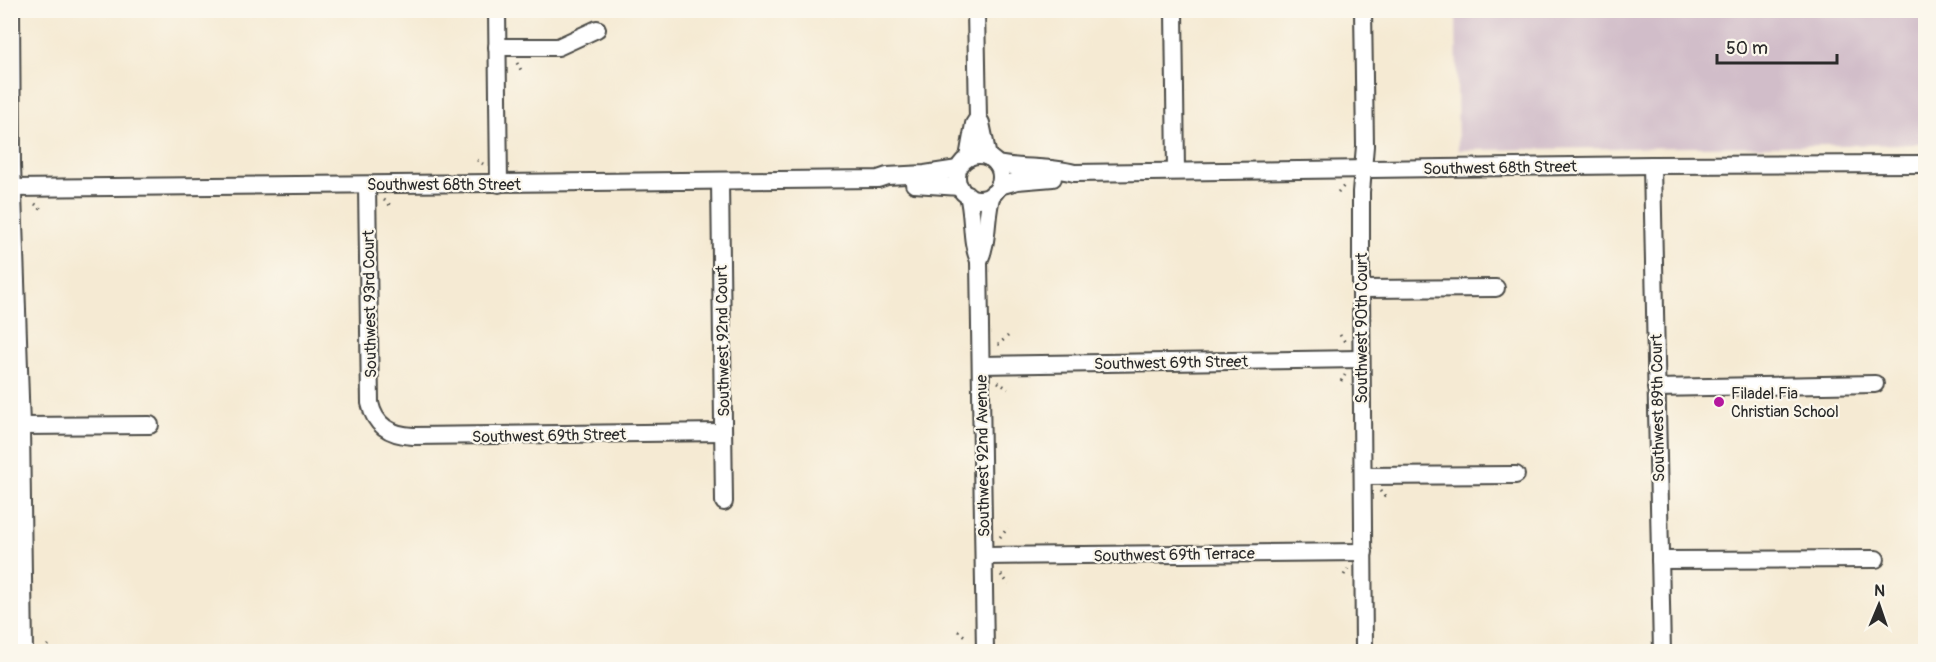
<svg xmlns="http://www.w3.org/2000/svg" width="1936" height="662" viewBox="0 0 1936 662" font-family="Pangolin,sans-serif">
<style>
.industrial{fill:#d1bdc9}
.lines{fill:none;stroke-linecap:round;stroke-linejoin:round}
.minor-casing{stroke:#494844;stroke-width:20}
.path{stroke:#494844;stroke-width:3;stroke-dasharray:1.5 4.5;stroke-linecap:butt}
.minor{stroke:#fff;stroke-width:16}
.poi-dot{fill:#b5179e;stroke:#fbf7ec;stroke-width:2}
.labels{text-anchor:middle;stroke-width:4.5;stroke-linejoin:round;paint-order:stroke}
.street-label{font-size:16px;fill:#2b2b2b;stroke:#fbf7ec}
.poi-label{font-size:16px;fill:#2b2b2b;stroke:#fbf7ec;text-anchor:start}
</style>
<rect width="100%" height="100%" fill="#fbf7ec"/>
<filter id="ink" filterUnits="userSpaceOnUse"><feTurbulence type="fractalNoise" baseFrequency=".0167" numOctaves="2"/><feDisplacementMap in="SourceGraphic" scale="12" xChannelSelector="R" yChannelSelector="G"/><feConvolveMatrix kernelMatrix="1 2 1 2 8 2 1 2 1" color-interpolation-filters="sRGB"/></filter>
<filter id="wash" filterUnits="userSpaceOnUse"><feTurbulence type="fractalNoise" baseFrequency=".008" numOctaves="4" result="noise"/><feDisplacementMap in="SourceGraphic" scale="24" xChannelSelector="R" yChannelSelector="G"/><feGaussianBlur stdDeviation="1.35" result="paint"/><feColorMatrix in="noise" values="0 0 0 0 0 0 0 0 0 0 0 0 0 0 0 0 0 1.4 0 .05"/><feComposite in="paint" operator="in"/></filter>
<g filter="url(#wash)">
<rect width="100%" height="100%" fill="#f5ead3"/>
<path class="industrial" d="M1456 11H1925V144L1458 150Z"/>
</g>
<g filter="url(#ink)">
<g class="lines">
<g class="minor-casing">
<g id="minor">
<path d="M11 10 12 165 21 426 24 652"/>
<path d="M497 10 499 184"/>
<path d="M976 10 978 118 981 123 988 157"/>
<path d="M1174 10 1176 171"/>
<path d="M1363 10 1365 146 1361 192V289L1364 646"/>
<path d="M497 47H558L597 29"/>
<circle cx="979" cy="177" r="22"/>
<path d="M968 158 974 124 978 118"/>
<path d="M997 164C1022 169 1049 166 1074 173L1652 165 1926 164"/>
<path d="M1652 165 1662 652"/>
<path d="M720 181 724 502"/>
<path d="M914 184 960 187"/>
<path d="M367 185 370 403C375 426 391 435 413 436L723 432"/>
<path d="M999 186 1017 181 1053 178"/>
<path d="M10 188 878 179 887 176 925 174 958 169"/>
<path d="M968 195C974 217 970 240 979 261L985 652"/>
<path d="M979 261C989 240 985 216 992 194"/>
<path d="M1361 289 1496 288"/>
<path d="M981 365 1361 359"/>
<path d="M1656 388 1875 384"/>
<path d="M21 426 150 425"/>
<path d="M1363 476 1516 475"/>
<path d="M984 556 1364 552"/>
<path d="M1660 560 1876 559"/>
</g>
</g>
<g class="path">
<path d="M517 63 521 70"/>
<path d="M477 160 483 164"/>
<path d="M1338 192 1344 186"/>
<path d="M384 200 391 206"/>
<path d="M35 204 42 210"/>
<path d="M1340 335 1345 342"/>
<path d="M998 345 1008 336"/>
<path d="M1341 381 1345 375"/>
<path d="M998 382 1008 389"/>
<path d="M1380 491 1385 497"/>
<path d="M1000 537 1008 528"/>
<path d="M1001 575 1009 584"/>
<path d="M1344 575 1348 569"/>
<path d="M958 631 966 637"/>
<path d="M43 650 48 645"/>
</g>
<use href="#minor" class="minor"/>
</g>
</g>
<circle class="poi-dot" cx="1719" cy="402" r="6"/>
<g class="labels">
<g class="street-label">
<text transform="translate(1500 167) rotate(-1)" y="6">Southwest 68th Street</text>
<text x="444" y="190">Southwest 68th Street</text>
<text transform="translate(369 304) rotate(-91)" y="6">Southwest 93rd Court</text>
<text transform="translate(1361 328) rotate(-90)" y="6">Southwest 90th Court</text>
<text transform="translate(722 341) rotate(-91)" y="6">Southwest 92nd Court</text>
<text transform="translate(1171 362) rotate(-1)" y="6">Southwest 69th Street</text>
<text transform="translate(1657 408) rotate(-91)" y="6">Southwest 89th Court</text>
<text transform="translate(549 435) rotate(-1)" y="6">Southwest 69th Street</text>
<text transform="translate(982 456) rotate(-91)" y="6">Southwest 92nd Avenue</text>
<text transform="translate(1174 554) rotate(-1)" y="6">Southwest 69th Terrace</text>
</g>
<g class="poi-label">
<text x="1731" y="399">Filadel Fia<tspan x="1731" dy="18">Christian School</tspan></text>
</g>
</g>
<rect width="1936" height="662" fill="none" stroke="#fbf7ec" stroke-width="36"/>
<g transform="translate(1879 605) rotate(2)" stroke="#fbf7ec" stroke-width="4.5" paint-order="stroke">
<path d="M0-4.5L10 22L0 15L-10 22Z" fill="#2b2b2b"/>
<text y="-9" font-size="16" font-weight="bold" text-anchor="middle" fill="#2b2b2b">N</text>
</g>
<path d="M1717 54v9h120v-9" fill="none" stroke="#2b2b2b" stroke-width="3"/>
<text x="1726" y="54" font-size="18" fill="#2b2b2b" stroke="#fbf7ec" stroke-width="4.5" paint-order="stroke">50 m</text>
</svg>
